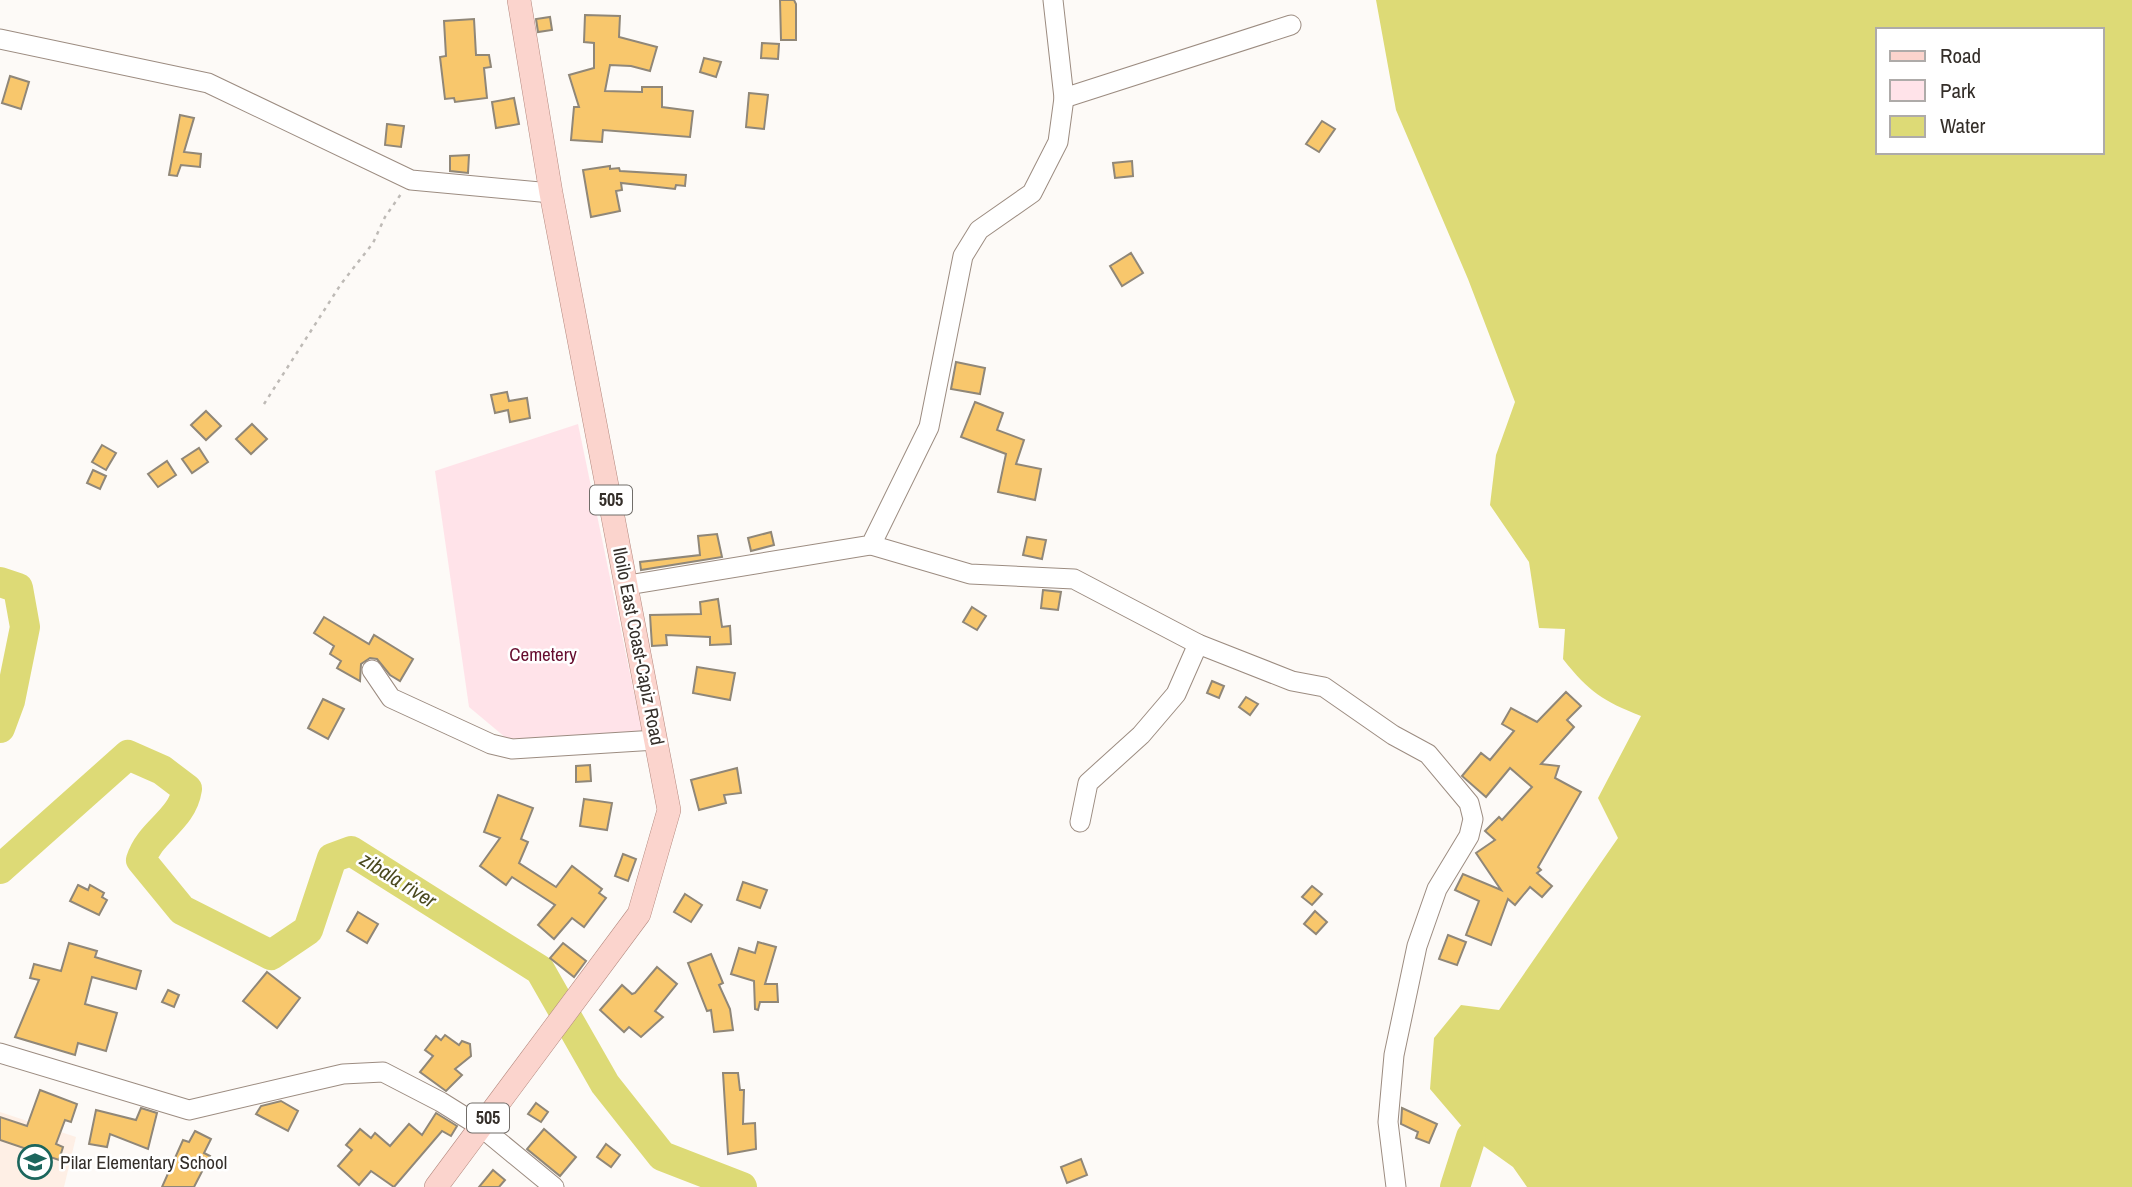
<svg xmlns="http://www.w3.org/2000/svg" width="2132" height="1187" viewBox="0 0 2132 1187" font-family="'Archivo Narrow',sans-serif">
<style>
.built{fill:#feefe5}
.green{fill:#ffe3e9}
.water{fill:#ddda76;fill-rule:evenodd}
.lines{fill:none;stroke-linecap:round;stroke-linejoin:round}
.river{stroke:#ddda76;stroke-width:30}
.building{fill:#f8c76c;stroke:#908778;stroke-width:2}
.minor-casing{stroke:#9c8c81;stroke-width:21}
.major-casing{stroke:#b3887e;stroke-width:24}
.path{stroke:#bebab6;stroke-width:2.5;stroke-dasharray:3.5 5;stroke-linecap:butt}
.minor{stroke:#fff;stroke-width:19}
.major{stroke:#fbd4cd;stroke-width:23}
.labels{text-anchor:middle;stroke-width:5;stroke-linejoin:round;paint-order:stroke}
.shield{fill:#fff;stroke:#716d69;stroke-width:2}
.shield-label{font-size:18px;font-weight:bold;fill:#342e29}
.street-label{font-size:19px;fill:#342e29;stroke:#fff}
.park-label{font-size:19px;fill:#660d2f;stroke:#fff}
.poi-label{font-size:19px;fill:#342e29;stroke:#fff;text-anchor:start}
.water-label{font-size:21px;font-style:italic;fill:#4a491f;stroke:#fff}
</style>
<rect width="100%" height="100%" fill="#fdfaf7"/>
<path class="built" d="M0 1112 76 1137 64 1187H0Z"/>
<path class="green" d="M578 424 643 736 512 743 469 707 435 471Z"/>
<path class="water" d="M1376 0H2132V1187H1527L1513 1167 1471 1137 1430 1089 1434 1038 1461 1005 1499 1010 1618 838 1598 798 1641 716C1603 701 1589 692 1563 659L1565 629 1539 628 1529 562 1490 505 1496 455 1515 402 1468 279 1396 110ZM1878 30H2102V152H1878Z"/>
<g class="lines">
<g class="river">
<path d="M0 582 18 588 25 627 10 701 0 728"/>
<path d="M0 869 128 755 162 770 187 789C182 821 150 831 141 860L182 910 271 955 308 930 332 858 351 851 540 970 605 1084 662 1156 742 1187"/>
<path d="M1455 1187 1471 1137"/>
</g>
</g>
<g class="building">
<path d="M780 0H794L796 4V40H781Z"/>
<path d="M585 15 620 16 619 37 657 47 650 71 631 66 610 65 605 91 642 92V87H662V107L693 111 690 137 603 130 602 142 571 140 574 107H579L569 75 594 68V43L584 42Z"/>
<path d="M550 17 552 30 538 32 536 19Z"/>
<path d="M474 19 476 55H489L491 67 484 68 487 98 455 102 454 98 445 99 440 57 446 56 444 21Z"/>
<path d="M762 43 779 44 778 59 761 58Z"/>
<path d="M704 58 721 62 716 77 700 72Z"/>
<path d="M10 76 29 82 21 109 2 103Z"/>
<path d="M749 93 768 95 764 129 746 127Z"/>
<path d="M514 98 519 124 496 128 492 102Z"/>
<path d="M180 115 194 118 184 152 201 154 200 167 181 165 177 176 169 175Z"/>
<path d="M1322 121 1335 129 1319 152 1306 144Z"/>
<path d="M387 124 404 126 401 147 385 145Z"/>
<path d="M469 155 468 173 450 171V156Z"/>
<path d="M1132 161 1133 176 1115 178 1113 163Z"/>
<path d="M610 166V169L619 168 620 171 686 175 685 186 676 185 675 189 621 183 622 190 616 191 620 211 591 217 583 170Z"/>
<path d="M1131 253 1143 273 1122 286 1110 266Z"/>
<path d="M956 362 985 368 980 394 951 389Z"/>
<path d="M507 392 509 401 527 398 530 418 510 422 508 410 495 413 491 395Z"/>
<path d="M975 402 1003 413 997 430 1024 440 1016 464 1041 469 1035 500 998 492 1006 454 961 437Z"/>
<path d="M206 411 221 426 206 440 191 425Z"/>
<path d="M252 424 267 439 251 454 236 439Z"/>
<path d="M102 445 116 453 106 470 92 462Z"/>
<path d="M199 448 208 462 192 473 182 459Z"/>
<path d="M167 461 176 475 158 487 148 474Z"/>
<path d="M93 470 106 476 100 489 87 483Z"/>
<path d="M771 532 774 545 751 551 748 538Z"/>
<path d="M717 534 722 557 641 570 640 562 700 555 698 536Z"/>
<path d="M1027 537 1046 540 1042 559 1023 555Z"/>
<path d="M1043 590 1061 592 1058 610 1041 608Z"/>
<path d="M718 599 722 627 730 626 731 644 710 645V637L666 635 667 645 652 646 650 615 701 614 700 602Z"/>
<path d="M972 607 986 616 977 630 963 622Z"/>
<path d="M324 617 369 644 374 635 413 659 400 681 390 675 377 659 370 658 361 664 360 681 337 668 341 661 330 654 334 646 314 633Z"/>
<path d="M697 667 735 673 730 700 693 693Z"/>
<path d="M1212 681 1224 686 1219 698 1207 693Z"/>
<path d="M1566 692 1581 706 1567 720 1574 727 1541 764 1559 766 1555 778 1581 792 1538 867 1541 870 1537 873 1552 886 1542 897 1530 887 1515 905 1508 899 1491 945 1466 935 1479 901 1455 890 1463 874 1501 890 1476 853 1495 840 1485 831 1499 817 1502 820 1532 787 1510 768 1486 797 1462 776 1481 753 1490 760 1514 731 1502 724 1511 708 1537 722Z"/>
<path d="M1246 697 1258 704 1250 715 1239 707Z"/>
<path d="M323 699 344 709 328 739 308 728Z"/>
<path d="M590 765 591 781 576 782V766Z"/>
<path d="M737 768 741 793 724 795 726 803 699 810 691 780Z"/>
<path d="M498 795 533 808 521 839 528 842 519 863 556 887 572 866 602 889 599 893 606 898 584 927 572 918 554 939 538 925 555 905 512 877 506 885 480 866 500 838 484 832Z"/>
<path d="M584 799 612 803 607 830 580 826Z"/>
<path d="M623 854 636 859 628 881 615 876Z"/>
<path d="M743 882 767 890 760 908 737 900Z"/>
<path d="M78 885 88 890 90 885 104 893 102 897 107 900 99 915 70 901Z"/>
<path d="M1312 886 1322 894 1312 905 1302 897Z"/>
<path d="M685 894 702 905 691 922 674 912Z"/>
<path d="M1315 911 1327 922 1316 934 1304 924Z"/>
<path d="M358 912 378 924 367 943 347 931Z"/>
<path d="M1448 935 1466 942 1457 965 1439 959Z"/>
<path d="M758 942 776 947 765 984H777L778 1002H760L758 1010 755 1009 754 981 731 974 739 948 755 953Z"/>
<path d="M69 943 97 951 95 957 141 971 136 989 92 977 85 1004 117 1013 106 1051 78 1043 75 1055 15 1037 39 980 30 978 34 964 61 971Z"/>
<path d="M563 943 586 961 574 977 550 958Z"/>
<path d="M711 954 723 983 719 985 730 1009 733 1030 714 1032 711 1010 707 1011 688 963Z"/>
<path d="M657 967 677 984 655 1011 663 1017 641 1037 629 1027 624 1032 600 1010 622 985 632 994 635 993Z"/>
<path d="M267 972 300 998 277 1028 243 1001Z"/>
<path d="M168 990 179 995 174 1007 162 1002Z"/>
<path d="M445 1035 459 1045 462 1041 470 1044 471 1056 455 1069 462 1075 446 1091 420 1072 433 1056 425 1050 436 1036 441 1040Z"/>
<path d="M723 1073H738L740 1090H744L743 1124 755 1123 756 1149 728 1154Z"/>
<path d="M40 1090 77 1104 71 1122 65 1120 56 1144 63 1147 59 1160 0 1140V1117L27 1126Z"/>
<path d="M281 1101 298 1111 288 1131 256 1114 261 1106Z"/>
<path d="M536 1103 548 1112 541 1122 528 1114Z"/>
<path d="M141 1108 157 1113 148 1149 110 1134 107 1147 89 1144 96 1110 136 1120Z"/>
<path d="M1402 1108 1437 1124 1429 1143 1416 1138 1418 1132 1401 1124Z"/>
<path d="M436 1113 457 1126 451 1136 442 1131 394 1187 371 1171 359 1185 338 1166 352 1150 346 1145 360 1129 371 1138 375 1133 390 1146 409 1124 422 1135Z"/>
<path d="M544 1129 576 1157 560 1176 527 1149Z"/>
<path d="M195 1131 211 1139 204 1153 210 1156 194 1187H162L183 1140 189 1142Z"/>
<path d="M606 1144 620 1155 611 1167 597 1157Z"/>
<path d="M1081 1159 1087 1175 1067 1183 1061 1167Z"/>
<path d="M493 1170 505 1180 499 1187H479Z"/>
</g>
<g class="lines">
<g class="minor-casing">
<g id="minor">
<path d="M0 39 208 83 411 180 551 193"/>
<path d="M1064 98 1291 25"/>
<path d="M871 545 970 574 1074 579 1198 644 1292 681 1324 687 1393 735 1428 754 1469 803 1473 819 1469 836 1437 889 1417 946 1394 1055 1388 1122 1396 1187"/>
<path d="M628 585 871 545 929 427 963 256 979 230 1032 193 1058 142 1064 98 1053 0"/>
<path d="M372 670 391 698 491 744 512 749 656 740"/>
<path d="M1080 822 1088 783 1141 735 1176 694 1198 644"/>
<path d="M0 1053 189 1110 343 1074 383 1072 441 1102 481 1127 554 1187"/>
</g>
</g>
<g class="major-casing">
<path id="major" d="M436 1187 639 914 669 810 551 193 519 0"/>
</g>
<path class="path" d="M264 404 341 284 373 243 385 217 401 194"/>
<use href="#minor" class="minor"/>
<use href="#major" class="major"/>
</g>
<defs>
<g id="school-ring" transform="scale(1.75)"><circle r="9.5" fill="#fff" stroke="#1c665d" stroke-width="1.5"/><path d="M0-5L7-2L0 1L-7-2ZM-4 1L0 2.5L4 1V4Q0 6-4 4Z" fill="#1c665d"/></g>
</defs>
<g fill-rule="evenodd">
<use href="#school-ring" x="35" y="1162"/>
</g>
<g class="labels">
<g class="shield">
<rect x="590" y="485.5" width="42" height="29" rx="5"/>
<rect x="467" y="1103.5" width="42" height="29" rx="5"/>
</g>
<g class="shield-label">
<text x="611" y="506">505</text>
<text x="488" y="1124">505</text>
</g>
<g class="street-label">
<text transform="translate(639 646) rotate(79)" y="7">Iloilo East Coast-Capiz Road</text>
</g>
<g class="park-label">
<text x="543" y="661">Cemetery</text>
</g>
<g class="poi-label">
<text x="60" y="1169">Pilar Elementary School</text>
</g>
<g class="water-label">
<text transform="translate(398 880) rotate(32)" y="7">zibala river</text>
</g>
</g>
<rect x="1876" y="28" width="228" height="126" fill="#ffffff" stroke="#aeaba9" stroke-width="2"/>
<rect x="1890" y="51" width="35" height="10" fill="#fbd4cd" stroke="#aeaba9" stroke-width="2"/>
<text x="1940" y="63" font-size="21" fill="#342e29">Road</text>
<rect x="1890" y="80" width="35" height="21" fill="#ffe3e9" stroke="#aeaba9" stroke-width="2"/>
<text x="1940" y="98" font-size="21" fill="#342e29">Park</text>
<rect x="1890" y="116" width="35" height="21" fill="#ddda76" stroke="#aeaba9" stroke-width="2"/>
<text x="1940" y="133" font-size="21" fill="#342e29">Water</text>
</svg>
